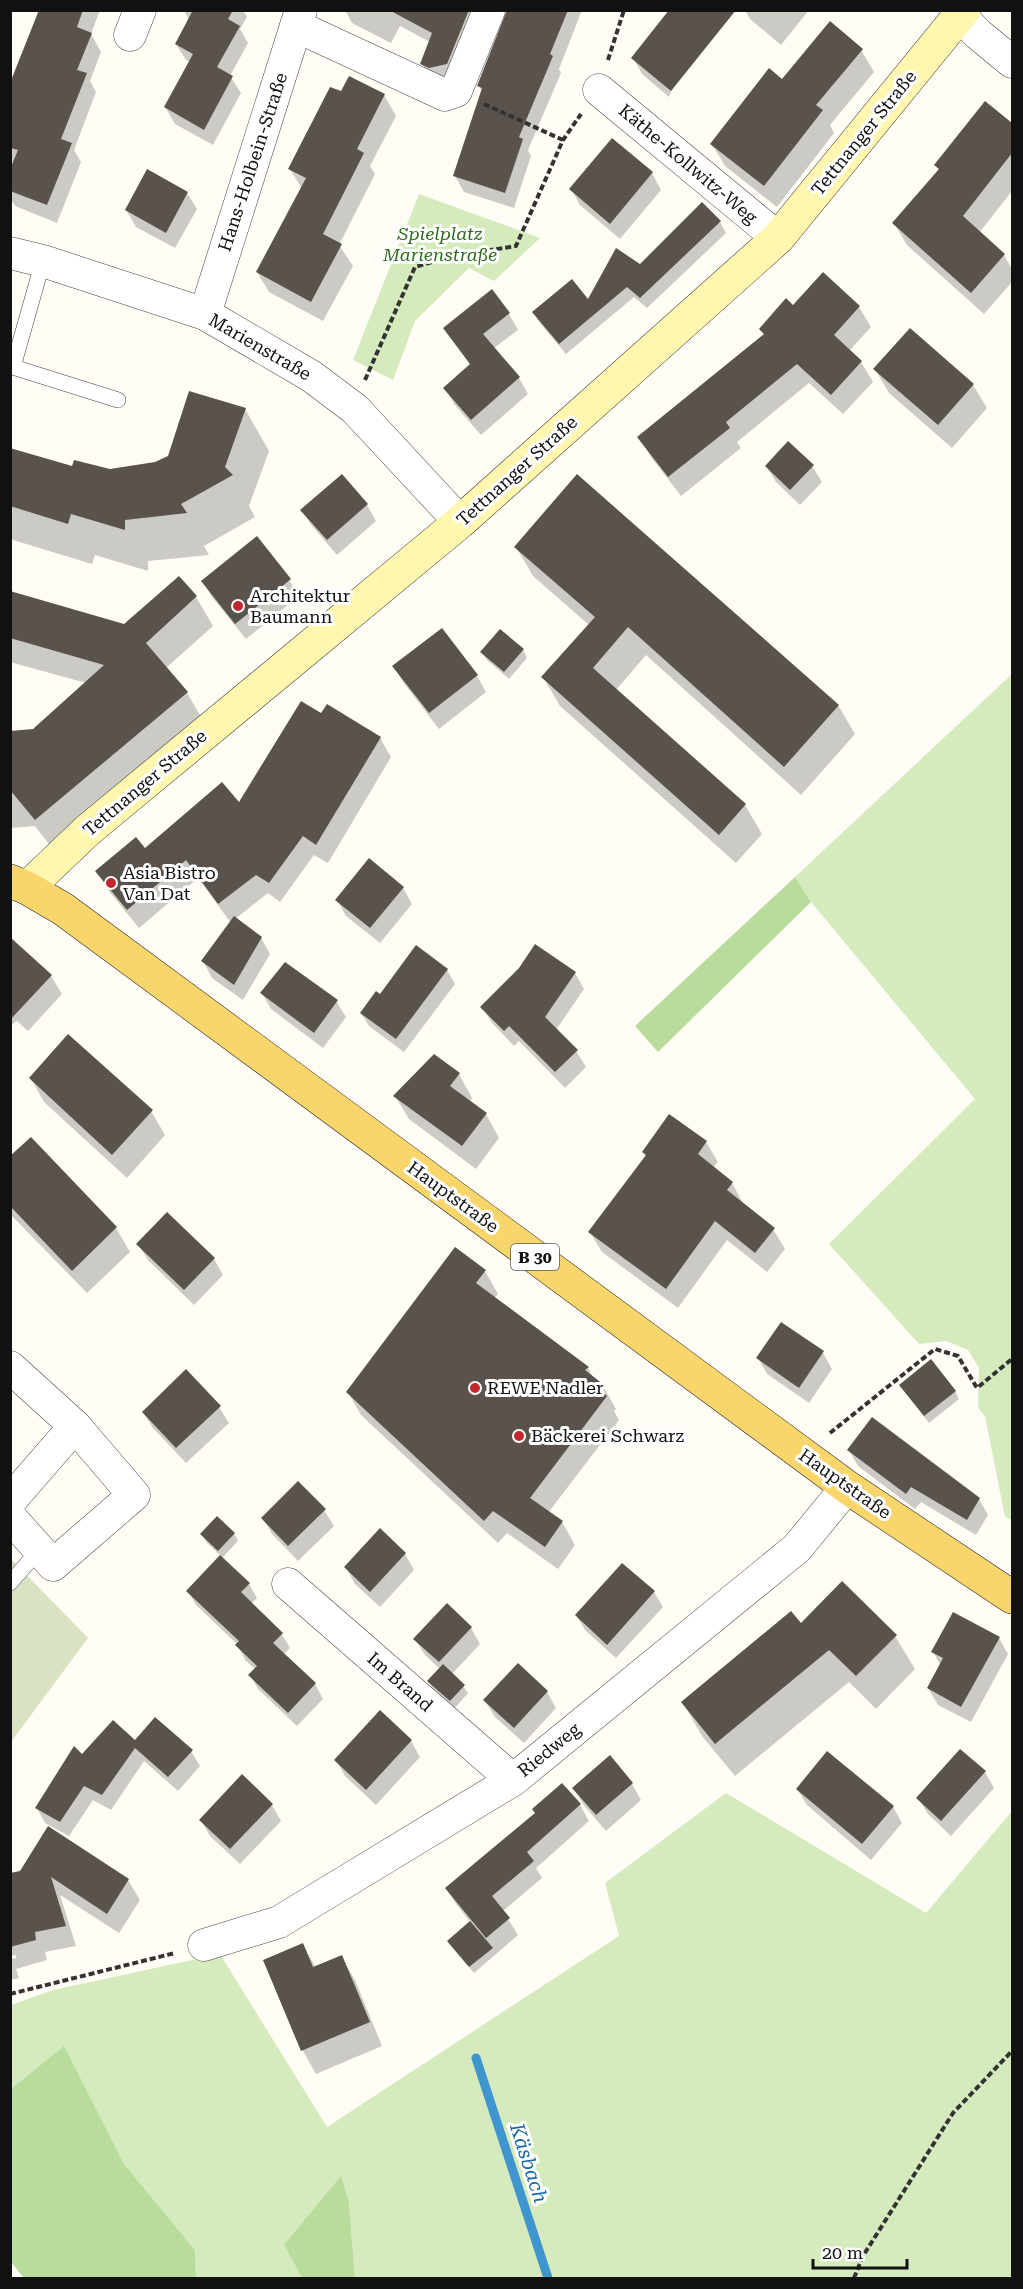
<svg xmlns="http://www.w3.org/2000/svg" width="1023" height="2289" viewBox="0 0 1023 2289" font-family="'Roboto Serif',serif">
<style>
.green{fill:#d5ebbd}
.forest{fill:#b9dc9c}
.cemetery{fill:#d9e3c4}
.shadow{fill:#0003}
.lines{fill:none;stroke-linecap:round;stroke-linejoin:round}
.stream{stroke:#3f96cf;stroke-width:9}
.building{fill:#5a524d}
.service-casing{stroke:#444;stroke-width:16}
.minor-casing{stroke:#444;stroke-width:33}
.secondary-casing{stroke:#333;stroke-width:34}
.primary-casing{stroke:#222;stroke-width:34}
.path{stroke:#333;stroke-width:4;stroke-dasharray:6 3;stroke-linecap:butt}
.service{stroke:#fff;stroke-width:15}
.minor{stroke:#fff;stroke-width:32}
.secondary{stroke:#fff6b0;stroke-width:33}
.primary{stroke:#f9d66b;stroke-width:33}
.poi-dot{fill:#c4262e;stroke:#fff;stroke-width:2}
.labels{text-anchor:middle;stroke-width:6;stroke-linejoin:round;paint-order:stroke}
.shield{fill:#fff;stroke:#585858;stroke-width:1.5}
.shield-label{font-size:16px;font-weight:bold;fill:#111}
.street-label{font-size:18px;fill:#111;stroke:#fff}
.park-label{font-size:18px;font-style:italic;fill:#2f6b1f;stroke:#fff}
.poi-label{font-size:18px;fill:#111;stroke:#fff;text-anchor:start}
.water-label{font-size:20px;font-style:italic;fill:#1768a6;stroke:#fff}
</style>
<rect width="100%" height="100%" fill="#fffdf5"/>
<g class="green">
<path d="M419 194 540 238 494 281 469 268 415 321 393 380 353 360Z"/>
<path d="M1012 674V1520L1005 1517 985 1416 978 1408 979 1368 968 1350 946 1341 919 1344 829 1244 975 1099 811 902 795 877Z"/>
<path d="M726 1793 926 1913 1012 1811V2278H355L349 2203 284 2245 302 2278H196L195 2250 124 2164 64 2047 11 2089V2005L53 1990 220 1954 327 2127 619 1936 605 1883Z"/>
</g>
<g class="forest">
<path d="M795 877 811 902 658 1052 635 1026Z"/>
<path d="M64 2046 124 2164 195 2250 196 2278H24L11 2262V2089Z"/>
<path d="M341 2176 349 2203 355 2278H302L284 2245Z"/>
</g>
<path class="cemetery" d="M10 1558 88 1638 11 1742H10Z"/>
<g class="shadow">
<path d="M40 10H100L91 34 101 52 90 81 96 92 74 150 81 162 57 223 15 206 10 198V173L15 162 10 161V112Z"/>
<path d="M184 10H243L247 17 240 29 248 43 230 76 241 93 213 145 175 124 165 107 190 62 186 60 176 44 189 20Z"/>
<path d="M345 10H489L456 80 431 79 422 64 430 42 400 26 391 43 352 23Z"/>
<path d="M508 10H582L559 69 561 73 528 150 531 156 514 208 464 192 455 176 482 92 479 86Z"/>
<path d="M705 10 669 97 642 74 633 58Z"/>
<path d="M745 10H809L781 45 750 19Z"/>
<path d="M861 50 874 72 830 125 834 133 777 207 725 166 712 144 782 81Z"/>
<path d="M341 93 384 95 396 116 370 166 375 174 339 245 353 266 323 321 269 292 257 272 302 189 290 169Z"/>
<path d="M985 103 1012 125V191L979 233 1004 255 1012 269V282L984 314 907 245 894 223 940 171 936 166Z"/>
<path d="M612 140 652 173 661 190 620 239 580 205 571 189Z"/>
<path d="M187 193 197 209 175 248 136 227 126 210Z"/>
<path d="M720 222 726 233 647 308 634 297 566 354 540 323 534 313 589 302 640 266Z"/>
<path d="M823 274 859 307 871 327 849 351 861 362 873 382 843 414 809 383 737 442 741 448 681 496 651 457 639 437 765 336 761 329 793 307Z"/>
<path d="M509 314 518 330 494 348 519 378 528 394 481 435 454 404 445 388 471 366 445 328Z"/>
<path d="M875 369 973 385 987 408 952 448 889 393Z"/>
<path d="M245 409 269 451 249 506 255 517 204 546 209 555 148 561V571L95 555 92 564 13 540 10 536V449L73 468 110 471 156 464Z"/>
<path d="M766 466H812L822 482 800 505 776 482Z"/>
<path d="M367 505 376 521 337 555 312 526 302 510Z"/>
<path d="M516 547 838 705 855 734 801 795 646 655 616 690 745 805 762 834 736 863 560 706 543 677 589 625 533 576Z"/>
<path d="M178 578 196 597 213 626 166 668 187 693 204 722 52 848 35 826 10 828V733L33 731 86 683 10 662V593L125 626Z"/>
<path d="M289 580 299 596 246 639 212 597 203 581Z"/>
<path d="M442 630 477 676 486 692 439 729 403 682 394 666Z"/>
<path d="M523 650 527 658 509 679 487 660 482 652Z"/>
<path d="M322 715 380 738 391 757 328 863 314 855 280 902 268 893 235 919 261 938 270 954 243 1000 212 978 203 961 231 923 198 878 139 928 108 890 97 871 240 805Z"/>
<path d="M403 888 412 904 380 943 346 916 337 900Z"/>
<path d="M10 939 51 976 62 994 28 1031 17 1021 10 1026Z"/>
<path d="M447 970 455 984 404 1052 369 1026 361 1013Z"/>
<path d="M575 973 584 989 556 1030 576 1051 586 1067 565 1088 519 1041 514 1046 492 1023 482 1007Z"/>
<path d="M262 993 336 1001 346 1017 323 1048 271 1009Z"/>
<path d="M459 1074 472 1098 469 1102 486 1114 499 1138 476 1169 409 1119 395 1096Z"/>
<path d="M31 1079 151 1111 165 1135 127 1178 44 1102Z"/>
<path d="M706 1142 718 1162 713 1168 732 1183 743 1203 773 1229 785 1249 767 1272 727 1240 678 1308 602 1252 590 1232 646 1157 644 1152Z"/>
<path d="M10 1159 116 1228 130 1252 87 1293 10 1214Z"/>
<path d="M138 1244 214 1259 223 1275 194 1305 148 1260Z"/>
<path d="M485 1271 498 1294 494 1298 588 1368 594 1379 603 1386 616 1409 614 1411 619 1420 548 1513 562 1522 575 1545 558 1569 507 1533 498 1543 361 1415 348 1392Z"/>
<path d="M823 1353 832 1369 809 1403 767 1374 758 1358Z"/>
<path d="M901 1386 955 1391 959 1399 929 1423Z"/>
<path d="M219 1407 229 1423 186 1463 153 1428 143 1412Z"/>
<path d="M849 1450 979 1499 988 1515 976 1535 921 1502 915 1509 858 1466Z"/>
<path d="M324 1510 334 1526 298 1561 272 1534 263 1518Z"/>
<path d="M234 1533 238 1541 222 1558 249 1584 257 1598 251 1604 281 1633 290 1648 283 1655 315 1684 323 1699 297 1726 258 1689 250 1675 255 1669 245 1660 238 1645 196 1605 188 1591 221 1556 206 1542 202 1534Z"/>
<path d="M405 1554 414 1570 380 1607 355 1584 346 1568Z"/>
<path d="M633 1573 654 1592 663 1607 616 1658 585 1630 576 1615Z"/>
<path d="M801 1625 895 1636 915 1669 876 1709 849 1682 735 1776 702 1736 683 1703Z"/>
<path d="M471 1628 480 1644 452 1674 463 1686 468 1693 455 1708 433 1689 428 1681 440 1669 425 1655 415 1639Z"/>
<path d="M999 1638 1008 1654 971 1722 938 1705 928 1688 941 1666 933 1652Z"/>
<path d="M518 1665 547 1692 556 1708 524 1743 495 1717 485 1701Z"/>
<path d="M411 1741 420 1757 376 1805 345 1776 336 1760Z"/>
<path d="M135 1742 191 1751 200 1766 178 1791 144 1761 111 1810 93 1800 69 1836 45 1823 37 1808 83 1756Z"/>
<path d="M610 1757 632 1784 641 1800 606 1831 583 1804 574 1788Z"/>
<path d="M985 1772 994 1788 951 1836 928 1814 918 1798Z"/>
<path d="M562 1785 580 1805 589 1821 536 1868 542 1878 503 1911 518 1935 474 1973 454 1949 471 1923 456 1904 446 1888 536 1814Z"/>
<path d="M797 1789 893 1807 902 1823 871 1860 807 1805Z"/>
<path d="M272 1805 281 1821 240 1864 210 1836 201 1820Z"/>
<path d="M48 1828 128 1880 140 1900 119 1933 60 1895 76 1946 45 1952 47 1960 16 1969 19 1978 10 1980V1959L16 1958V1955L10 1956V1876L17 1879Z"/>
<path d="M303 1945 316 1968 341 1957 355 1980 382 2046 316 2074 303 2051 265 1960Z"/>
</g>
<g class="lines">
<path class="stream" d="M476 2058 548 2278"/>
</g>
<g class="building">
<path d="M39 10H83L77 27 92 33 77 70 87 73 61 139 72 143 47 205 10 191V169L18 150 10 148V83Z"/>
<path d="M193 10H233L228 19 240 26 217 67 233 76 204 130 164 107 193 54 175 44Z"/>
<path d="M389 10H469L447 64 429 68 420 64 432 33Z"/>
<path d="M507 10H568L550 54 553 56 519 137 523 139 505 193 453 176 482 88 477 86Z"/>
<path d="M669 10H736L671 91 631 58Z"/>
<path d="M830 21 863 49 816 105 823 110 764 186 710 144 769 68 782 79Z"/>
<path d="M349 76 385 94 357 149 364 153 323 234 342 244 311 302 256 272 306 178 288 169 330 87 341 91Z"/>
<path d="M985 101 1012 123V153L963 216 1005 254 971 293 892 223 939 169 934 165Z"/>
<path d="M612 138 653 172 610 224 569 189Z"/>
<path d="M147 169 188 192 166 233 125 210Z"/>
<path d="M702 202 721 221 640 298 627 287 559 344 532 312 572 279 588 299 616 248 640 264Z"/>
<path d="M823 272 860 306 834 335 862 361 831 395 797 364 726 422 730 428 668 477 637 437 764 334 759 329 786 298 793 305Z"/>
<path d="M492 289 510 313 483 334 520 377 471 420 443 388 470 364 443 328Z"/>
<path d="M910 328 974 384 938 425 873 369Z"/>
<path d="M189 391 246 408 225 467 233 475 181 504 187 513 125 520V530L71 514 68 524 10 506V448L72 466 74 460 110 469 155 462 168 456Z"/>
<path d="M788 441 814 465 790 490 765 466Z"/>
<path d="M342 474 368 504 327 540 300 510Z"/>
<path d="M577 474 839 705 784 767 628 627 593 668 746 804 719 835 541 677 595 617 514 547Z"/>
<path d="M257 536 291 579 235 624 201 581Z"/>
<path d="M179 576 197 596 146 643 188 692 35 820 10 790V731L33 729 104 665 10 638V591L124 624Z"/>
<path d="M442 628 478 675 429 713 392 666Z"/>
<path d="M500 629 524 649 504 672 480 652Z"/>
<path d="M301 701 321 713 327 704 381 737 316 845 303 836 269 883 256 875 218 904 186 860 127 910 95 871 136 837 145 848 222 782 239 802Z"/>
<path d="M369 858 404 887 370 928 335 900Z"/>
<path d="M234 916 262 937 234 985 201 961Z"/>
<path d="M10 937 52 975 10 1020Z"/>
<path d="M535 944 576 972 545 1017 578 1050 555 1072 509 1026 504 1031 480 1007 519 968Z"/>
<path d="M416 945 448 969 396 1039 360 1013 376 991 380 994Z"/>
<path d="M285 962 338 1000 314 1033 260 993Z"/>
<path d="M68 1034 153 1110 112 1155 29 1078Z"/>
<path d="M434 1054 460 1073 450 1086 487 1113 462 1146 393 1096Z"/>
<path d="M669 1114 707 1141 698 1154 733 1182 727 1190 775 1228 755 1253 715 1221 666 1289 588 1232 646 1155 642 1152Z"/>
<path d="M31 1137 117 1227 72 1271 10 1206V1156Z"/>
<path d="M167 1212 215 1258 184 1290 136 1244Z"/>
<path d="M455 1247 486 1270 476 1283 589 1367 585 1370 604 1385 600 1390 607 1396 530 1498 563 1521 545 1547 493 1511 484 1521 346 1392Z"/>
<path d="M781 1322 824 1351 799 1388 756 1358Z"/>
<path d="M931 1359 956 1391 924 1416 899 1385Z"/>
<path d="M186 1369 221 1406 176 1448 142 1412Z"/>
<path d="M872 1417 980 1498 967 1520 911 1487 906 1494 847 1450Z"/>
<path d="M298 1481 326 1509 288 1546 261 1518Z"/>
<path d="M217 1516 235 1533 218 1551 200 1534Z"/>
<path d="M380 1528 406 1553 370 1592 344 1567Z"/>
<path d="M220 1555 250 1583 241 1592 283 1633 273 1643 316 1683 288 1713 248 1675 257 1666 235 1645 239 1641 186 1591Z"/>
<path d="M622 1563 655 1591 607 1645 575 1615Z"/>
<path d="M842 1581 897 1635 856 1676 829 1650 715 1744 681 1702 791 1611 801 1623Z"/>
<path d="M447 1603 472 1627 439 1662 413 1639Z"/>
<path d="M953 1612 1000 1637 961 1707 927 1688 943 1658 931 1652Z"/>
<path d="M518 1663 548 1691 514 1728 483 1700Z"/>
<path d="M443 1664 465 1685 450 1701 427 1681Z"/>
<path d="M380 1710 412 1740 366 1790 334 1760Z"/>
<path d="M155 1717 193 1750 168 1777 135 1748 102 1795 84 1786 60 1822 35 1808 74 1746 82 1754 113 1720 135 1740Z"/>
<path d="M960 1749 986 1771 941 1821 916 1798Z"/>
<path d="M827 1751 894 1806 862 1844 796 1789Z"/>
<path d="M610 1755 633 1783 596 1815 572 1788Z"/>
<path d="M242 1774 273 1804 230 1849 199 1820Z"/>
<path d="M562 1783 581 1804 527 1852 534 1861 492 1896 510 1918 486 1938 445 1888 535 1813 532 1809Z"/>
<path d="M48 1826 129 1879 107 1914 51 1877 66 1926 35 1932 36 1940 10 1947V1873L20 1871Z"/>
<path d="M470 1921 493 1948 469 1967 447 1941Z"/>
<path d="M303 1943 313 1967 342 1955 370 2022 301 2051 263 1960Z"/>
</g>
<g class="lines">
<g class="service-casing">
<g id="service">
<path d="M43 261 13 367 118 400"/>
<path d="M10 1583 39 1550"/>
</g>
</g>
<g class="minor-casing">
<g id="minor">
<path d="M960 15 978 34 1012 62"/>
<path d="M296 26 445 95 456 91 489 10"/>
<path d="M130 35 140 10"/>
<path d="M599 90 778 238"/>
<path d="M10 253 43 261 205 314 311 376 355 409 460 522"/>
<path d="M205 314 301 10"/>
<path d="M10 1367 75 1426 134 1495 53 1565 10 1517"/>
<path d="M10 1501 75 1426"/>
<path d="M288 1584 513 1780"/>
<path d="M204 1945 279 1922 513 1780 797 1548 847 1487"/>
</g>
</g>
<g class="secondary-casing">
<path id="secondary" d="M27 888 88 830 460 522 778 238 964 10"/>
</g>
<g class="primary-casing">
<path id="primary" d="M10 881 27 888 63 909 847 1487 1012 1597"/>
</g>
<g class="path">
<path d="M608 60 624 10"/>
<path d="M484 104 563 140"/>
<path d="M365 380 415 267 453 256 516 246 563 140 581 114"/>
<path d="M830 1433 935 1349 958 1356 977 1388 1012 1359"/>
<path d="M10 1994 175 1953"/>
<path d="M854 2278 863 2256 953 2113 1012 2051"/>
</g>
<use href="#service" class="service"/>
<use href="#minor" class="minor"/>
<use href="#secondary" class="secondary"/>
<use href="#primary" class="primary"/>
</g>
<g class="poi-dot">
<circle cx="238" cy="606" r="6"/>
<circle cx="111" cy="883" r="6"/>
<circle cx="475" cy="1388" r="6"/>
<circle cx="519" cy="1436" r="6"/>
</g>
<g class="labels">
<rect class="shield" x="511" y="1244" width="48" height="26" rx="4.5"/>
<g class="shield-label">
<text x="535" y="1263">B 30</text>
</g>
<g class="street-label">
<text transform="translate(864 133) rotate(-51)" y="6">Tettnanger Straße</text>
<text transform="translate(253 162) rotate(-72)" y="6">Hans-Holbein-Straße</text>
<text transform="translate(688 164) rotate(40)" y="6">Käthe-Kollwitz-Weg</text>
<text transform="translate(260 347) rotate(30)" y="6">Marienstraße</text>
<text transform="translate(517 471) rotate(-42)" y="6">Tettnanger Straße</text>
<text transform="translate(145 783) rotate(-40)" y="6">Tettnanger Straße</text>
<text transform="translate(453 1197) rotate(36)" y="6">Hauptstraße</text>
<text transform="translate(845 1484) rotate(35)" y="6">Hauptstraße</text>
<text transform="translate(400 1682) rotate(41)" y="6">Im Brand</text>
<text transform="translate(549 1750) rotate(-39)" y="6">Riedweg</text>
</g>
<g class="park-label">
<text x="440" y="240">Spielplatz<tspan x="440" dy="21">Marienstraße</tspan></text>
</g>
<g class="poi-label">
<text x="250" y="602">Architektur<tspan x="250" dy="21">Baumann</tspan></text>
<text x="123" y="879">Asia Bistro<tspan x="123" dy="21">Van Dat</tspan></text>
<text x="487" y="1394">REWE Nadler</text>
<text x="531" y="1442">Bäckerei Schwarz</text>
</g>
<g class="water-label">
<text transform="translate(529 2163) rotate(72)" y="7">Käsbach</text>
</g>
</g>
<rect width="1023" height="2289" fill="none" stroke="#111111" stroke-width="24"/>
<path d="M813 2259v9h94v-9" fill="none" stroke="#111111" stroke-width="3"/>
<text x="822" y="2259" font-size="18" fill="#111111" stroke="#ffffff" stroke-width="4.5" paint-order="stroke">20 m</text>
</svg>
